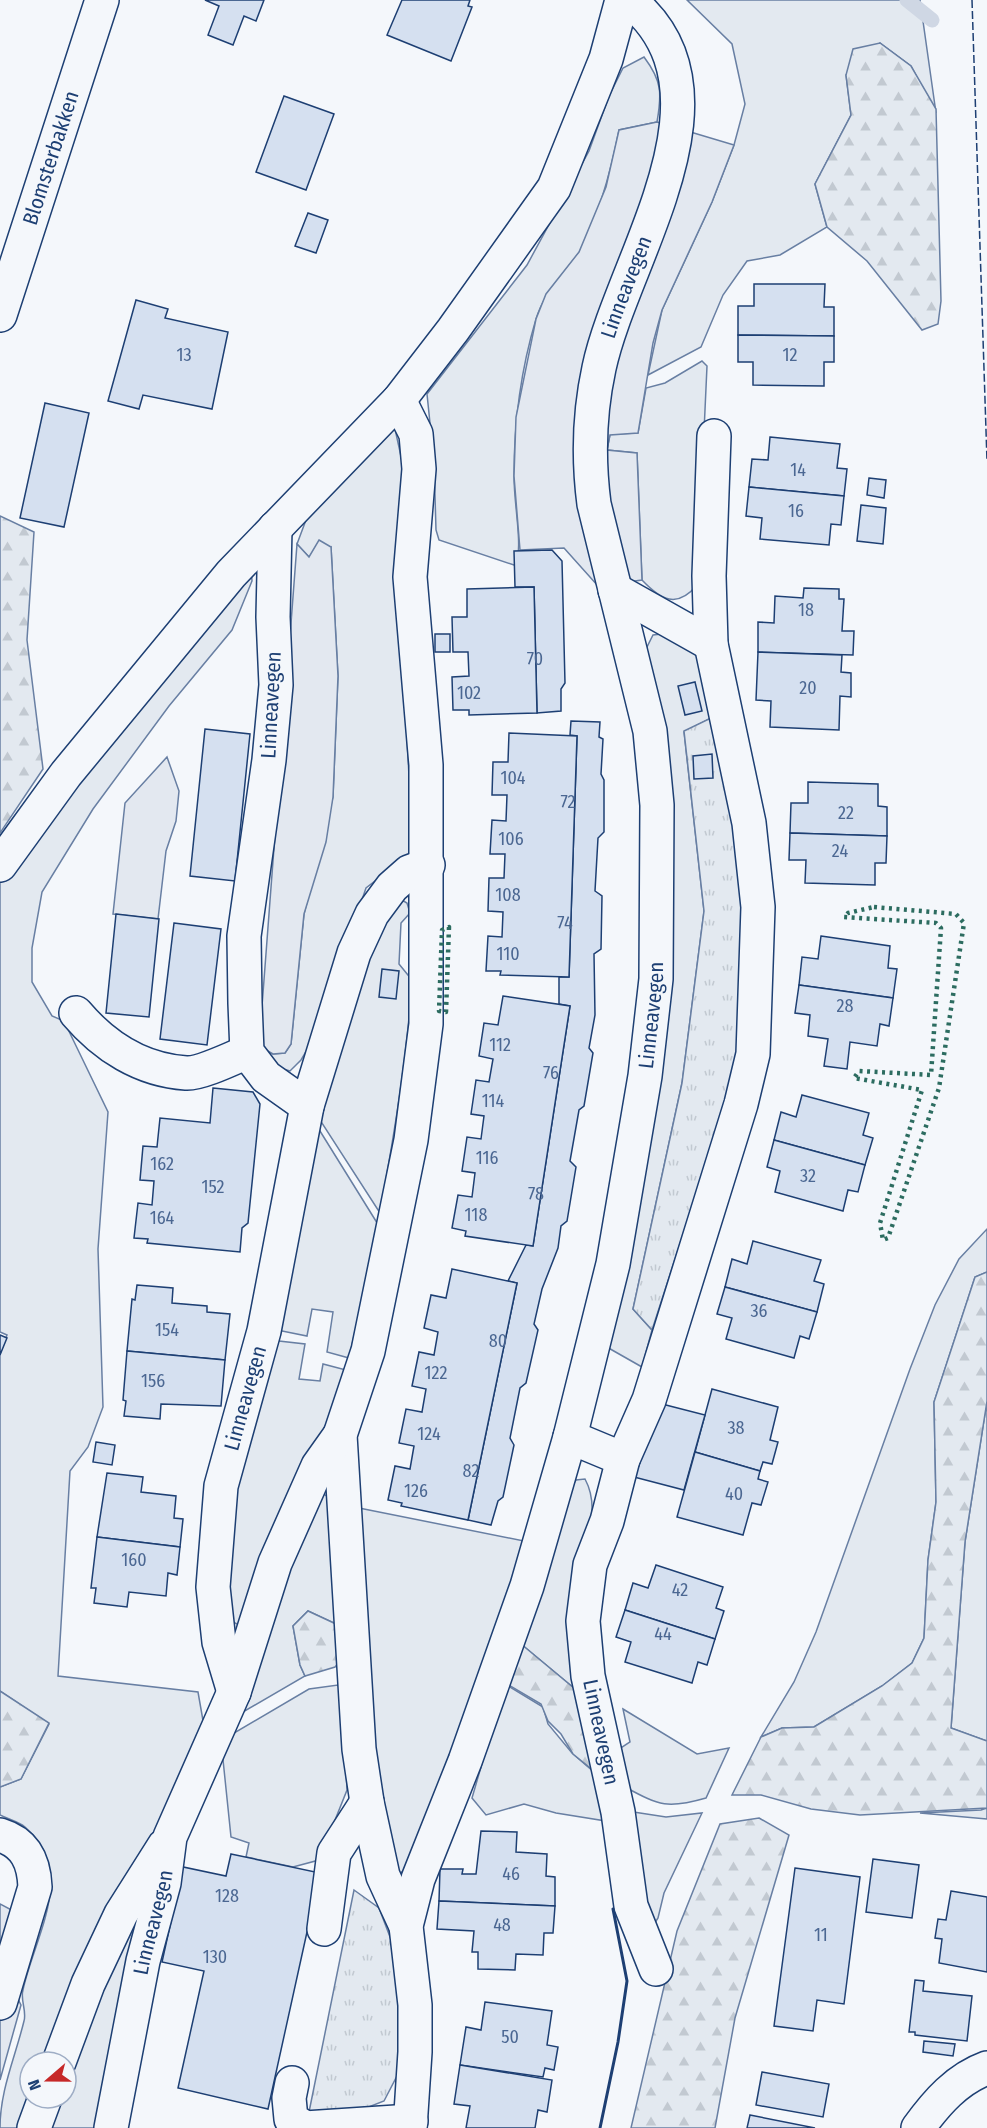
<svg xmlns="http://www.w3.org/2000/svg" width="987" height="2128" viewBox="0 0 987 2128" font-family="'Fira Sans Condensed',sans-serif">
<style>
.grass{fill:#e3e9f0;stroke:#687fa3;stroke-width:1.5}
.forest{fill:url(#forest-firs);stroke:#687fa3;stroke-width:1.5}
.park{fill:url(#park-tufts);stroke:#687fa3;stroke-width:1.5}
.parking{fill:#e3e8f0;stroke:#687fa3;stroke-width:1.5}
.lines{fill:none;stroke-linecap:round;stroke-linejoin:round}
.stream{stroke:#cfd7e4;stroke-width:15}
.building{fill:#d5e0f0;stroke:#1d3f73;stroke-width:1.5}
.minor-casing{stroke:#1d3f73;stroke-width:36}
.minor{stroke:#f4f7fb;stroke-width:33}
.hedge{stroke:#2c6c60;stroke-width:4.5;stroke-dasharray:3 4.5;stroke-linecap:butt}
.fence{stroke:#1d3f73;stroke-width:1.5;stroke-dasharray:8 3;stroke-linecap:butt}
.wall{stroke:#1d3f73;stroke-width:3}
.labels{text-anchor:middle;stroke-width:4.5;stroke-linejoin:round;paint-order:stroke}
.number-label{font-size:18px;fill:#4b6792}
.street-label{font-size:21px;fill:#1d3f73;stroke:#f4f7fb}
</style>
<defs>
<pattern id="forest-firs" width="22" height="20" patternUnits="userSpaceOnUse" patternTransform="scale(1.5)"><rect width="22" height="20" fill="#e3e9f0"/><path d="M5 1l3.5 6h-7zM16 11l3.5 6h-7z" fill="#c2c9d1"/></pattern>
<pattern id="park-tufts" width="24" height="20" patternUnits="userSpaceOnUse" patternTransform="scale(1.5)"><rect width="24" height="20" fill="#e3e9f0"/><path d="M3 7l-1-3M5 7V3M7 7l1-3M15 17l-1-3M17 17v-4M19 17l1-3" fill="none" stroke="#c2c9d1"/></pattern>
</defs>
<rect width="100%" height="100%" fill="#f4f7fb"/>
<g class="grass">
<path d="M687 0H920L936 113 911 66 880 43 846 75 851 115 815 184 827 227 780 255 747 261 723 295 701 347 648 375 662 310 712 202 734 145 745 104 732 44Z"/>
<path d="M644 57C662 81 662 93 657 122L619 130C611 171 600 213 580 251 566 277 546 287 536 319 521 369 514 423 514 476 514 506 522 537 517 566L439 540 436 530 434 462 427 394 527 265 589 151 609 96 623 68Z"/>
<path d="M702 361 707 366 697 585C677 609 661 600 642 580L637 453 607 450 610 434 638 433 646 388 665 383Z"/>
<path d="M395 429 406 479 398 517 399 587 413 852 366 888 316 1035 301 1060 290 1071 270 1065 259 1046 273 1054 285 1053 291 1044 304 914 333 797 338 676 331 547 309 557 297 544 306 520 385 430Z"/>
<path d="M251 569 252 581 232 630 169 706 93 809 42 892 32 948V982L52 1016 64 1021 108 1112 98 1249 103 1407 88 1447 70 1471 58 1676 198 1692 205 1732 168 1820 73 1983 42 2062H30V2098L20 2128H0C0 2090 15 2058 24 2021 27 2011 20 2000 23 1990 34 1937 78 1873 25 1827 19 1822 8 1819 0 1815V1787L21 1779 49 1724 0 1691V1354L7 1335 0 1332V882L40 821Z"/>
<path d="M670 633 699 657 713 717 684 732 704 911 682 1083 633 1309 652 1330 642 1367 605 1346 642 1164 646 649 653 635Z"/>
<path d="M400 899 407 903 410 913 401 923 399 964 412 980C407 1059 394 1135 380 1213L318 1117 363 957Z"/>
<path d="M315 1123 379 1226 349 1358 327 1352 333 1312 312 1309 307 1336 272 1329Z"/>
<path d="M987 1229V1272L975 1277 934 1402 936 1502 928 1560 924 1638 912 1663 882 1686 814 1727 782 1728 761 1737 794 1682 816 1632 910 1369 935 1305 959 1259Z"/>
<path d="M270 1340 305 1344 299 1379 320 1381 323 1364 346 1370 333 1415 244 1621 237 1624 231 1621 227 1521Z"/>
<path d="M987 1401V1741L951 1728 965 1542Z"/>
<path d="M585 1479C605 1516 577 1558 571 1596 566 1627 570 1658 575 1689L521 1644 570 1489 576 1480Z"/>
<path d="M322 1493 328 1497 336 1624 308 1611 293 1626 300 1665 305 1676 236 1716 294 1537Z"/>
<path d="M354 1507 529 1542 408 1869 398 1874 382 1861Z"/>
<path d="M505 1684 543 1707 548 1724 572 1753 595 1773 606 1821 556 1813 524 1804 486 1815 472 1798Z"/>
<path d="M338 1685 343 1698 347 1790 319 1860 293 1867 246 1857 249 1843 231 1837 222 1750 234 1733 309 1689Z"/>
<path d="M623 1709 697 1754 729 1748 706 1798C668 1809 660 1806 625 1787L613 1753 630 1742Z"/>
<path d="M987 1808V1819L920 1813 981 1810Z"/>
<path d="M627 1811 666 1817 702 1813 664 1893 658 1918 653 1926 643 1921Z"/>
<path d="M137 1909H142L95 2128H46L55 2098H66V2063Z"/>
</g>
<g class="forest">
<path d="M880 43 911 66 936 109 941 301 938 324 922 330 867 261 827 227 815 184 851 115 846 75 853 49Z"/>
<path d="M0 516 34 532 27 640 43 769 0 833Z"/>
<path d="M987 1272V1401L965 1542 951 1728 987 1741V1808L860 1815 811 1809 761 1795H732L761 1737 782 1728 814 1727 882 1686 912 1663 924 1638 928 1560 936 1502 934 1402 975 1277Z"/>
<path d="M308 1611 336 1624 341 1660 335 1667 305 1676 300 1665 293 1626Z"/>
<path d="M521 1644 575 1689 594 1771 573 1754 561 1734 548 1721 541 1704 507 1684Z"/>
<path d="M0 1691 49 1723 21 1779 0 1787Z"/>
<path d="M759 1818 789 1835 735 2018 715 2128H631L677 1931 720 1824Z"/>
</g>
<g class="park">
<path d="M713 717 735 833 748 923 740 1059 652 1330 633 1309 682 1083 704 911 684 731Z"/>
<path d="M354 1890 379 1908 398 1958 399 2072 384 2101 356 2112 308 2117Z"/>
</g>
<g class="parking">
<path d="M657 122 734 145 712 202 662 310 653 343 638 433 610 435 607 450 637 453 642 580 598 586 564 548 520 550 514 476 516 417 536 319 546 294 579 252 606 187 619 130Z"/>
<path d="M319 540 331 547 338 676 333 797 326 842 304 914 291 1044 285 1053 273 1054 259 1046 297 544 309 557Z"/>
<path d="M167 757 179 791 176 821 166 851 158 919 113 914 125 803Z"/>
<path d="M0 1904 36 1923 15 1993 21 2005 0 2080Z"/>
</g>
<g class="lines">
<path class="stream" d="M907 0 932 20"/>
</g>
<g class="building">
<path d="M205 0H264L256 21 244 16 233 45 208 35 219 6Z"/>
<path d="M402 0H470L468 6 472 7 451 61 387 35Z"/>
<path d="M284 96 334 114 306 190 256 172Z"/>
<path d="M308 213 328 220 316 253 295 246Z"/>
<path d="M754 284H825L824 307H834V336L738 335V306H754Z"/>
<path d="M136 300 168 309 165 318 228 332 212 409 143 395 139 409 108 401Z"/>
<path d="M738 335 834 336V362H824V386L753 385V362H738Z"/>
<path d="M45 403 89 413 64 527 20 518Z"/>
<path d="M770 437 840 444 837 468 847 469 844 496 749 487 752 459 768 460Z"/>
<path d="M869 478 886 480 884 498 867 495Z"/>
<path d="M749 487 844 496 841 525 831 524 829 545 760 539 762 518 746 516Z"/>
<path d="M861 505 886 508 883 544 857 541Z"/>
<path d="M552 550 562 561 565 683 561 689V711L537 713 534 587H515L514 551Z"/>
<path d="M534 587 537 713 469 715V710H453L452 677 469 676 468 652H453L452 617H467V589Z"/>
<path d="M804 588 839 589V599H844L842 631H854L853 655 758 652V622L774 623 775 596 803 598Z"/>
<rect x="435" y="634" width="15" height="18"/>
<path d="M758 652 842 655 841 672 851 673V697L840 696 839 730 770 727 771 701 756 700Z"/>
<path d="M695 682 702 711 685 715 678 686Z"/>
<path d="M571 721 600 722 599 737 603 739 601 774 604 780V832L598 838 595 891 602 896 601 949 594 954 595 1015 589 1048 593 1053 584 1106 579 1110 570 1161 576 1167 567 1221 561 1226 558 1248 542 1289 534 1324 538 1330 526 1383 520 1388 510 1438 514 1445 503 1497 498 1501 491 1525 468 1520 517 1283 508 1281 526 1245 533 1246 570 1006 559 1004V977H569L577 736 570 735Z"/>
<path d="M205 729 250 734 235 881 190 876Z"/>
<path d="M509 733 577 736 569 977 500 975 501 971H486L488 936 502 937 503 912 488 911 489 878H504L505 854H490L492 820 506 821 507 795H492L493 762H508Z"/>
<path d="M712 754 713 778 694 779 693 756Z"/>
<path d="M808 782 878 784V806L887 807V836L790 833 791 803H808Z"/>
<path d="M790 833 887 836 886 863H875V885L805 883 806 860H789Z"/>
<path d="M116 914 159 919 149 1017 106 1013Z"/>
<path d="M174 923 221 929 207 1045 160 1039Z"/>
<path d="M821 936 890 946 888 968 897 969 893 998 799 985 802 957 818 959Z"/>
<path d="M382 969 399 971 396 999 379 997Z"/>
<path d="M799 985 893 998 889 1026 880 1024 877 1046 850 1042 847 1069 824 1066 828 1039 808 1036 810 1015 795 1013Z"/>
<path d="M503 996 570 1006 533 1246 465 1236 466 1231 452 1228 458 1195 472 1197 475 1173 462 1171 467 1137 481 1139 484 1116 471 1114 476 1080 489 1082 493 1059 479 1056 484 1023 498 1025Z"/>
<path d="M213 1088 253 1092 260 1104 248 1223 242 1228 240 1252 147 1243 148 1239 134 1238 138 1203 152 1205 154 1181 140 1180 143 1146 157 1147 160 1118 210 1123Z"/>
<path d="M802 1095 869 1113 863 1135 873 1138 865 1165 774 1140 781 1112 796 1117Z"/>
<path d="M774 1140 865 1165 858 1192 848 1190 843 1211 775 1192 780 1171 767 1167Z"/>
<path d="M753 1241 821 1260 814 1281 824 1284 817 1312 725 1287 732 1259 747 1264Z"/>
<path d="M452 1269 517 1283 468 1520 401 1506 402 1503 388 1500 395 1466 410 1469 414 1446 399 1443 406 1409 422 1412 426 1389 412 1386 419 1352 434 1355 438 1332 424 1328 431 1295 446 1298Z"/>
<path d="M137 1285 173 1288 172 1303 207 1306V1312L230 1314 225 1360 127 1351 132 1299 135 1300Z"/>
<path d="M725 1287 817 1312 809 1339 800 1336 794 1358 726 1339 732 1318 717 1314Z"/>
<path d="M0 1335 7 1338 0 1355Z"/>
<path d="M127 1351 225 1360 221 1406 161 1404 160 1419 124 1416 126 1401 123 1400Z"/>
<path d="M712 1389 778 1407 770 1440 778 1442 772 1464 763 1462 760 1471 695 1452Z"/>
<path d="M662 1404 705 1415 684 1490 634 1477Z"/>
<path d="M96 1442 115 1445 112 1465 93 1462Z"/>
<path d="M695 1452 760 1471 758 1479 768 1482 761 1505 752 1503 743 1535 677 1517Z"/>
<path d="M107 1473 143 1477 141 1492 176 1496 174 1518 183 1519 180 1547 97 1537Z"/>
<path d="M97 1537 180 1547 177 1575 168 1573 166 1596 129 1592 127 1607 94 1603 96 1588H91Z"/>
<path d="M656 1565 723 1587 716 1608 724 1611 715 1639 625 1610 633 1583 648 1588Z"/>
<path d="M625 1610 715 1639 707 1665 698 1662 692 1683 625 1662 631 1642 616 1637Z"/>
<path d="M481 1831 517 1832 516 1852 547 1854 546 1876 555 1877V1906L439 1901 440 1869H463L462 1874H476Z"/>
<path d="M231 1854 320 1873 268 2109 178 2088 204 1971 162 1962 183 1867 226 1876Z"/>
<path d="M873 1859 919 1865 912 1918 866 1912Z"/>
<path d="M795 1868 860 1877 844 2004 817 2000 813 2031 774 2026Z"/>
<path d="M951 1891 987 1897V1972L939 1963 942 1939 935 1938 938 1919 946 1920Z"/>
<path d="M439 1901 555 1906 553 1933H544L543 1955 516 1954 515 1970 478 1969V1952H472L474 1931 437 1929Z"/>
<path d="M915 1980 924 1981 923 1991 972 1996 967 2041 915 2035V2032H909Z"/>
<path d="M485 2002 552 2011 547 2045 558 2047 554 2070 545 2068 543 2077 460 2065 466 2027 481 2030Z"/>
<path d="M924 2041 955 2044 953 2056 923 2052Z"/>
<path d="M460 2065 552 2080 547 2112 538 2110 535 2128H466L470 2106 454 2104Z"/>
<path d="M762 2072 829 2084 823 2117 756 2105Z"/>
<path d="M750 2115 815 2128H747Z"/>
</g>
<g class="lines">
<g class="minor-casing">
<g id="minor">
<path id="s1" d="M0 315 102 0"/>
<path d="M399 400 416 434 419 469 410 577 426 765V1024L411 1140 368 1351 340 1435 359 1749 367 1802 383 1876 406 1926"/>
<path d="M275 528 273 617 276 685 269 760 244 936 245 1003 247 1052 266 1077 307 1106"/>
<path d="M615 590 711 644"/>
<path d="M0 865 66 774 231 574 399 400 453 330 554 188 606 59 622 0"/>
<path d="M76 1013C104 1046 141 1070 186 1073 200 1074 233 1058 247 1052"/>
<path d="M570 1437 623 1459"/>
<path id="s2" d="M234 1692 219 1642 213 1587 221 1486 264 1331 307 1106 354 953 372 914 392 887 409 872 428 865"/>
<path d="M0 1835C26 1843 34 1862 35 1887L0 2003"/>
<path d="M324 1929 334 1853 367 1802"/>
<path d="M656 1969 631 1906 618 1812 588 1676 583 1621 590 1565 607 1521 623 1459 649 1400 741 1104 753 1054 758 907 749 823 711 644 709 576 714 436"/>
<path d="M59 2062 88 1984 121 1914 164 1846"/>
<path d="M292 2083 289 2098 291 2119 305 2128 411 2121"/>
<path d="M34 2128 45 2098"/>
<path id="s3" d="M111 2128 143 1961 164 1883 170 1837 234 1692 275 1563 318 1466 340 1435"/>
<path id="s4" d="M410 2128 415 2052V2005L406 1926 418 1879 465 1761 527 1586 570 1437 613 1264 645 1076 656 979 657 805 650 731 594 504C588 458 589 414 599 368 622 259 744 92 629 0"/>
<path d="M918 2128C937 2102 957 2079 987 2068"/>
</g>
</g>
<use href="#minor" class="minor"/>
<g class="hedge">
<path d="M874 907 956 914 964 923 939 1088 888 1238 883 1240 880 1223 922 1090 854 1078 859 1071 931 1075 941 928 936 923 844 917 848 913Z"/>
<path d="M449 927 446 1012 439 1011 442 930Z"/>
</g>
<path class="fence" d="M972 0 987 461"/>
<path class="wall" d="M600 2128 618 2042 627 1981 613 1909"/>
</g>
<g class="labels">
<g class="number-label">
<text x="184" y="361">13</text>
<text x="790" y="361">12</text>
<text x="798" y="476">14</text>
<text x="796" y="517">16</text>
<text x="806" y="616">18</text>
<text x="535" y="665">70</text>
<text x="808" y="694">20</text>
<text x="469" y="699">102</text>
<text x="513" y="784">104</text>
<text x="568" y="808">72</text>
<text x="846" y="819">22</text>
<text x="511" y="845">106</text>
<text x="840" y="857">24</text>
<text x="508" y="901">108</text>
<text x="565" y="929">74</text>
<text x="508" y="960">110</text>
<text x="845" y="1012">28</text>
<text x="500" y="1051">112</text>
<text x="551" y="1079">76</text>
<text x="493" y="1107">114</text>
<text x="487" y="1164">116</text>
<text x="162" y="1170">162</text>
<text x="808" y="1182">32</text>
<text x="213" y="1193">152</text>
<text x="536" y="1200">78</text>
<text x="476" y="1221">118</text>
<text x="162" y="1224">164</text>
<text x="759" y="1317">36</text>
<text x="167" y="1336">154</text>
<text x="498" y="1347">80</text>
<text x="436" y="1379">122</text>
<text x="153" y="1387">156</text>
<text x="736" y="1434">38</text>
<text x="429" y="1440">124</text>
<text x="471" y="1477">82</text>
<text x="416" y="1497">126</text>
<text x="734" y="1500">40</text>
<text x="134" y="1566">160</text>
<text x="680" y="1596">42</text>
<text x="663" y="1640">44</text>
<text x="511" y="1880">46</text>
<text x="227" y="1902">128</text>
<text x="502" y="1931">48</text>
<text x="821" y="1941">11</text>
<text x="215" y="1963">130</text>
<text x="510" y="2043">50</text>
</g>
<g class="street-label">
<text dy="7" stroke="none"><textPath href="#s1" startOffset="165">Blomsterbakken</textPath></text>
<text dy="7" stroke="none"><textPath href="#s4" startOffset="1890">Linneavegen</textPath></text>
<text transform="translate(271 705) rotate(-87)" y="7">Linneavegen</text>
<text dy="7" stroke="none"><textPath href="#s4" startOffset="1149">Linneavegen</textPath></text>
<text dy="7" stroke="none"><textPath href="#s2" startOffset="300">Linneavegen</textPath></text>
<text transform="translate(601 1732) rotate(78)" y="7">Linneavegen</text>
<text dy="7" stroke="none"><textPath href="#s3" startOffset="210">Linneavegen</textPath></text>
</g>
</g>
<g transform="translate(48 2080) rotate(250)"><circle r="28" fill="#f4f7fb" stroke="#9eadc5" stroke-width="1.5"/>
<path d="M0-4.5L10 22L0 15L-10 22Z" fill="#c62828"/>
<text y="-9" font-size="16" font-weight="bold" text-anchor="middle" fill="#1d3f73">N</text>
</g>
</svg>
